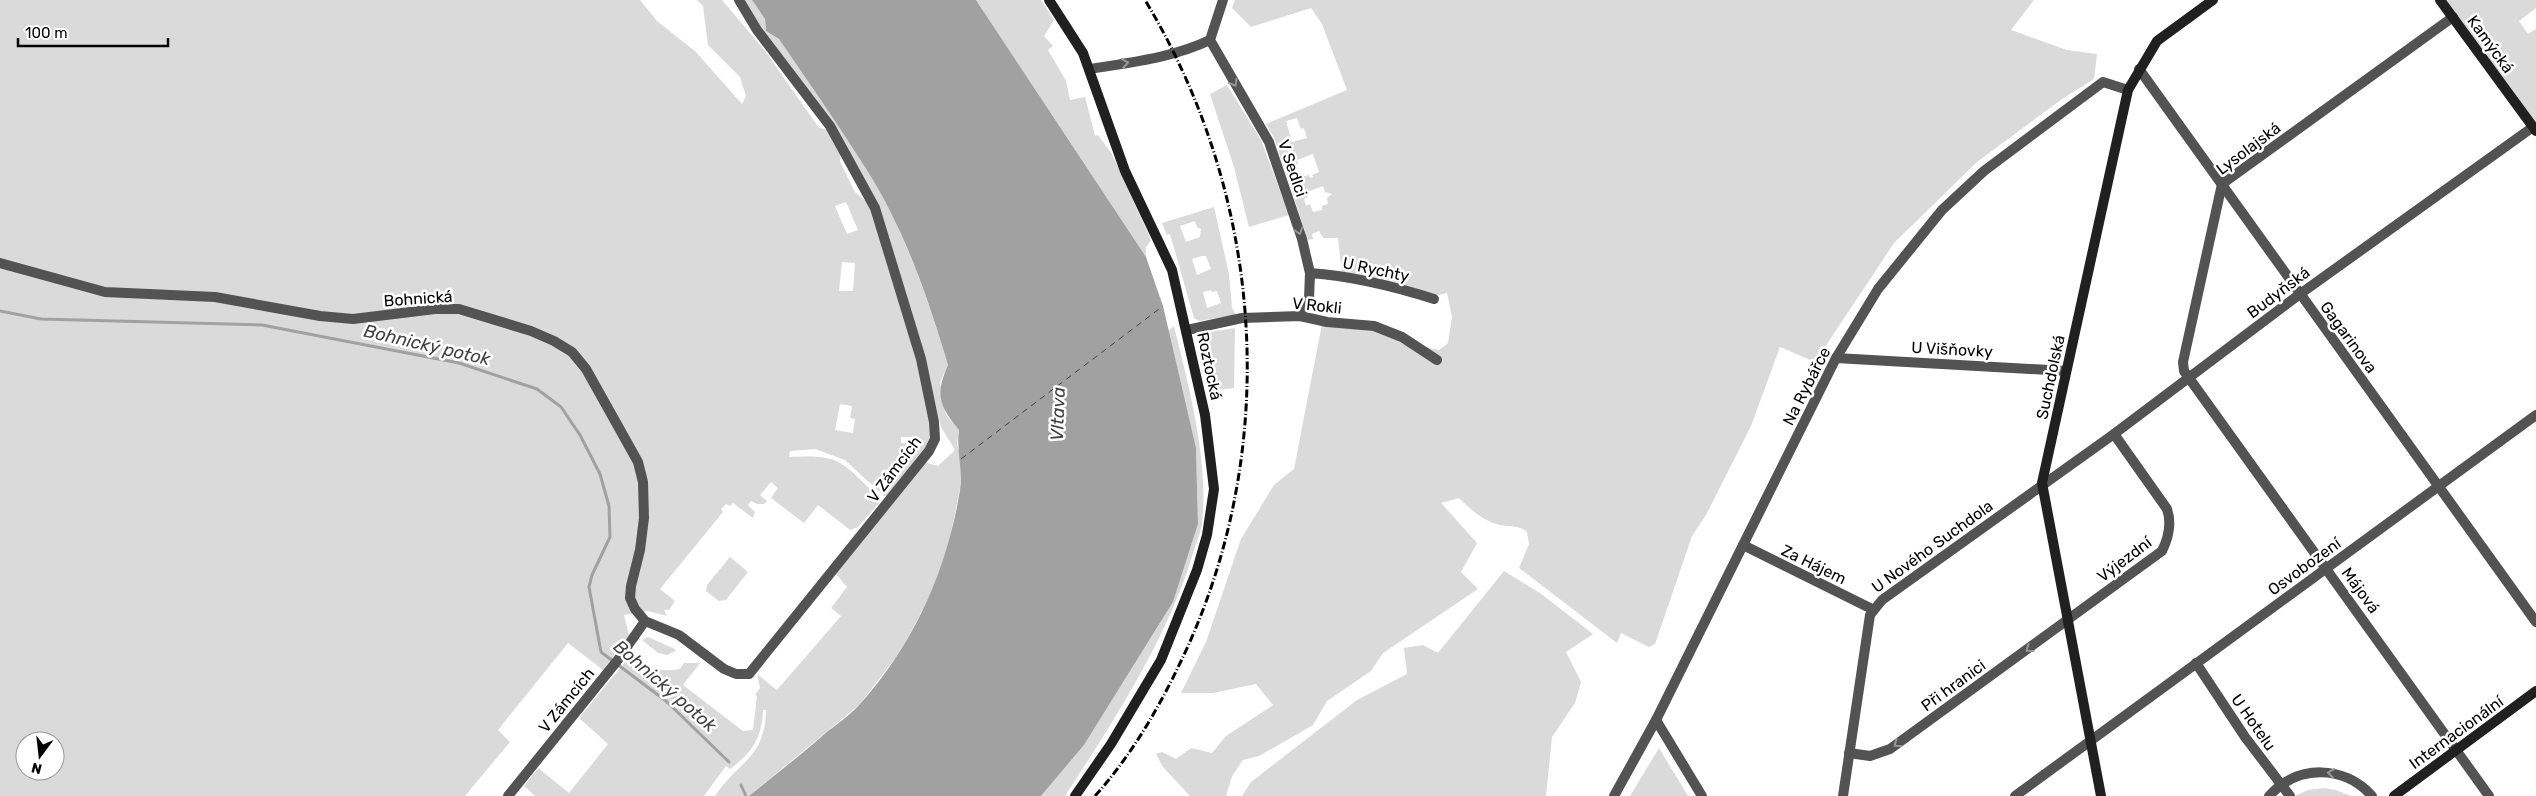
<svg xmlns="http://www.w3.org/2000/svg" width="2536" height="796" viewBox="0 0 2536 796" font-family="Rubik,sans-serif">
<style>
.green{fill:#dadada;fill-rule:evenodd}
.water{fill:#a1a1a1}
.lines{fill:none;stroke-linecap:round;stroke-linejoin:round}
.stream{stroke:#a1a1a1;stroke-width:3}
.ferry{stroke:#424242;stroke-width:1;stroke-dasharray:6 5;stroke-linecap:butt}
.street{stroke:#535353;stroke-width:10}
.secondary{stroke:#202020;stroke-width:10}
.rail{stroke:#000;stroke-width:3;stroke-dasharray:8 2.5 1 2.5;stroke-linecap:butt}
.oneway{stroke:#989898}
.labels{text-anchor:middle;stroke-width:5;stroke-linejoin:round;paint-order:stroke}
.street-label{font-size:16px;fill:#000;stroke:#fff}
.water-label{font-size:18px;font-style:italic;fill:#424242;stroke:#fff}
</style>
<rect width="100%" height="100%" fill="#fff"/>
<g class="green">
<path d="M0 0H640L657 21 696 52 742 104 746 96 740 77 708 45 703 6 697 0H722L765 51 819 128 826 129 841 151 840 162 855 192 868 203 875 217C892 271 909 325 921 380 926 402 934 425 928 448L887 496H884L845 460 815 449 790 451 789 457C841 454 841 461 877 496L880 502 858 527 850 530 818 505 804 523 771 498 778 488 771 482 760 495 767 501 764 504H757L751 501 748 505 755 512 753 518 733 503 730 506 726 504 721 509 723 512 660 589 675 601 669 610H664L667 616 648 611 624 615 629 635 603 670 568 643 498 730 510 742 465 796H0ZM846 202 858 230 847 234 835 206ZM842 262 855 263 853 291H839ZM840 404 852 406 850 418 855 419 853 433 835 430ZM901 437H917V443H901ZM25 741H55V771H25Z"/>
<path d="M742 0H752L765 19 766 31 779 39C809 83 840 127 868 172 905 231 928 299 948 365L940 382 946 415 959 430 957 444 961 459 960 488 949 544 931 594 900 652 859 705 749 796H715C738 761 765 759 766 710H763C762 738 752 753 730 769L726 766 704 796H535L524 786 538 768 569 793 608 744 579 718 630 656C647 670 659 672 680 669L684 663H700L683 685 743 731 753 730 757 696 755 695 760 688 757 674 777 690 841 616 831 608 847 587 836 574 924 462 938 466 955 450 941 427 924 362 875 202Z"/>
<path d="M976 0H1041L1054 20 1044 36 1053 46 1048 50 1066 81 1070 100 1085 97 1095 136 1098 135 1112 154 1151 240 1146 247V257Z"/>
<path d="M1235 0H2034L2011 30 2067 50 2097 54 2094 79 2062 99 1977 162 1894 243 1815 362 1780 347 1751 426 1706 515 1692 536 1655 644 1649 647 1621 633 1617 643 1519 568 1529 544 1527 532C1519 525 1510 527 1500 525 1483 521 1471 510 1459 498L1441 503 1477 543 1461 572 1478 589 1383 653 1371 671 1327 701 1313 725 1259 756 1243 760 1232 776 1226 796H1190L1163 767 1156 754 1162 752 1176 759 1191 748 1212 753 1226 736 1273 705 1256 684 1213 693H1181L1206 642 1241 539 1274 485 1294 469 1322 324 1382 331 1404 343 1439 350 1448 343 1452 317 1447 293 1435 296 1342 273 1338 238H1323L1319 231 1312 234 1313 239 1308 240 1274 138 1266 124 1347 90 1322 24 1311 8 1251 27 1232 8ZM1297 118 1301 129 1304 128 1307 138 1292 142 1286 121ZM1313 154 1319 172 1312 175 1313 177 1310 178 1309 175 1302 177 1301 173 1296 174 1293 166 1298 164 1297 160ZM1323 186 1325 192 1332 194 1327 198 1328 204 1322 206V210L1313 212 1310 204 1306 206 1304 199 1308 197 1307 192Z"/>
<path d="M2445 0H2536V8L2519 21 2528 34 2536 29V125Z"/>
<path d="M1227 85 1261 140 1289 215 1249 227 1234 167 1210 94Z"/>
<path d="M1214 207 1229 274 1232 308 1236 315 1199 321 1194 318 1170 234 1167 235 1162 223ZM1195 221 1197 227 1201 229 1200 237 1186 242 1180 226ZM1202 256H1206L1211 269 1197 275 1192 259ZM1211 290 1212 292 1217 291 1221 303 1207 308 1203 292Z"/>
<path d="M1174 326C1189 388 1209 460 1202 524 1200 536 1194 548 1191 560 1164 644 1113 722 1065 796H1041L1084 745 1173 602 1198 524 1196 448 1167 332Z"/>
<path d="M1235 328 1234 388 1209 391 1200 340 1203 333Z"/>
<path d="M730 557 748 572 726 600 719 601 706 591 707 585Z"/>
<path d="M1504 571 1540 593 1593 634 1566 652 1581 682 1575 703 1552 737 1546 796H1242L1251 782 1357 700 1407 674 1404 648 1423 645 1438 653Z"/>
<path d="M648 637 675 649V651L667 655 658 653 642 640Z"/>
<path d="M1659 748 1688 796H1630Z"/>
<path d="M2324 788 2336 790 2351 796H2295L2308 790Z"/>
</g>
<path class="water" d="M752 0H976L1146 257 1163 306 1196 448 1198 524 1173 602 1084 745 1041 796H749C775 775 802 754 828 731 839 723 851 714 860 704 914 644 947 570 960 490 963 469 956 450 959 430 939 406 935 394 948 365 928 298 905 231 868 172 840 127 809 83 779 39L766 31 765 19Z"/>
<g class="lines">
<g class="stream">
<path d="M0 311 41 319 262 325 459 363 537 389 561 407 580 435 600 474 609 506 610 537 592 575 589 587 601 652 666 701 729 762"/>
<path d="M741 785 746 796"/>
</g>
<path class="ferry" d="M961 459 1163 306"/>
<g class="street">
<path d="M1223 0 1210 40 1269 142 1302 239 1310 273 1309 299 1300 316"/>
<path d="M2453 17 2222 184 2183 362 2184 371 2489 796"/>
<path d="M1090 69C1132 62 1172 58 1210 40"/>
<path d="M2139 69 2536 622"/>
<path d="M0 263 105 292 215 297 320 316 353 319 435 309H459L531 331 554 341 572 352 586 369 638 462 643 482 644 518 640 550 631 586 630 598 635 609 645 621 679 635 724 669 736 674H749L929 451 935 439 934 422 921 359 875 208 830 126 757 30 739 0"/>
<path d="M1310 273C1353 276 1393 286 1434 299"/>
<path d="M1187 330 1242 318 1300 316 1327 322 1374 326 1402 337 1437 360"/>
<path d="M1836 358 2066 371"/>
<path d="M1743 545 1872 609"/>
<path d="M2196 663 2245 737 2290 796"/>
<path d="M1656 720 1702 796"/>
<path d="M1849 753 1870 756 1890 749 2162 551C2169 537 2172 524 2167 509L2114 434"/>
<path d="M508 796 617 661 645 621"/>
<path d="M1614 796 1656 720 1836 358 1878 289 1942 210 1984 171 2103 82 2128 90"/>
<path d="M1843 796 1870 615 1882 600 2114 434 2300 294 2533 127"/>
<path d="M2015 796 2536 415"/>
<path d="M2269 796C2298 764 2344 765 2372 796"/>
</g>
<g class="secondary">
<path d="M1049 0 1083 53 1125 171 1172 270 1205 415 1214 489 1207 535 1197 570 1161 660 1111 744 1075 796"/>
<path d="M2440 0 2536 131"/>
<path d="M2101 796 2042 483 2128 90 2157 41 2213 0"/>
<path d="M2394 796 2536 691"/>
</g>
<path class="rail" d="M1095 796C1131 756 1159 708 1182 659 1282 449 1265 199 1145 0"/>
</g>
<defs><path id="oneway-chevron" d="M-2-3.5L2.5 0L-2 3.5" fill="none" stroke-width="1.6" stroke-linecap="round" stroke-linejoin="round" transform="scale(1.25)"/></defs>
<g class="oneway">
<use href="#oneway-chevron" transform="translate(1125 63) rotate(-10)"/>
<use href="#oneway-chevron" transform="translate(1234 83) rotate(60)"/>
<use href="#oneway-chevron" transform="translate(1299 231) rotate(72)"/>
<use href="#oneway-chevron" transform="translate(2029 649) rotate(144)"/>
<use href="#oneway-chevron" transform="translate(1897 744) rotate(144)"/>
<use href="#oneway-chevron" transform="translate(2331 773) rotate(-172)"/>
</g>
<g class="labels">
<g class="street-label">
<text transform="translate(2491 44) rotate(54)" y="6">Kamýcká</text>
<text transform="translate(2248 148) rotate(-37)" y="6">Lysolajská</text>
<text transform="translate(1293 168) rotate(71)" y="6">V Sedlci</text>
<text transform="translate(1376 269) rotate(12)" y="6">U Rychty</text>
<text transform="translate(2278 292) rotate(-37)" y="6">Budyňská</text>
<text transform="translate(418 298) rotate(-4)" y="6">Bohnická</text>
<text transform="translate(1317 305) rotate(6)" y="6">V Rokli</text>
<text transform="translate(2349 337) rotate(54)" y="6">Gagarinova</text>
<text transform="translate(1952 349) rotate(3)" y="6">U Višňovky</text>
<text transform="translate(1210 366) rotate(78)" y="6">Roztocká</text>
<text transform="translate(2050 377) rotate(-78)" y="6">Suchdolská</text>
<text transform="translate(1806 386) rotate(-63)" y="6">Na Rybářce</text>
<text transform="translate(894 469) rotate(-53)" y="6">V Zámcích</text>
<text transform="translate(1932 546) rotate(-36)" y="6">U Nového Suchdola</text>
<text transform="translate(2124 559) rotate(-37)" y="6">Výjezdní</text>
<text transform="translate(1814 564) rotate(26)" y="6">Za Hájem</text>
<text transform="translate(2304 566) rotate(-36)" y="6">Osvobození</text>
<text transform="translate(2361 590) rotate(54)" y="6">Májová</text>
<text transform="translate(1953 685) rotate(-36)" y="6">Při hranici</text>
<text transform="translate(566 700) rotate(-51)" y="6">V Zámcích</text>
<text transform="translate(2254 722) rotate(55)" y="6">U Hotelu</text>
<text transform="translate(2456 732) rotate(-36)" y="6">Internacionální</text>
</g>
<g class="water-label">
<text transform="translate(427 345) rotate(13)" y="6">Bohnický potok</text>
<text transform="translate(1058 414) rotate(-88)" y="6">Vltava</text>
<text transform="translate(665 686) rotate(41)" y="6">Bohnický potok</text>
</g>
</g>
<g transform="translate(40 756) rotate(195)"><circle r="24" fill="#ffffff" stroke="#999999"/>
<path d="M0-4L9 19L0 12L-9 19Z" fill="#000000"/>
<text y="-8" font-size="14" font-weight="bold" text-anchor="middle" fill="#000000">N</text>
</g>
<path d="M18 38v8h150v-8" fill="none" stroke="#000000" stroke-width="2.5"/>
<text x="25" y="38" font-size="15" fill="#000000" stroke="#ffffff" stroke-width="4" paint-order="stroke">100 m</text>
</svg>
